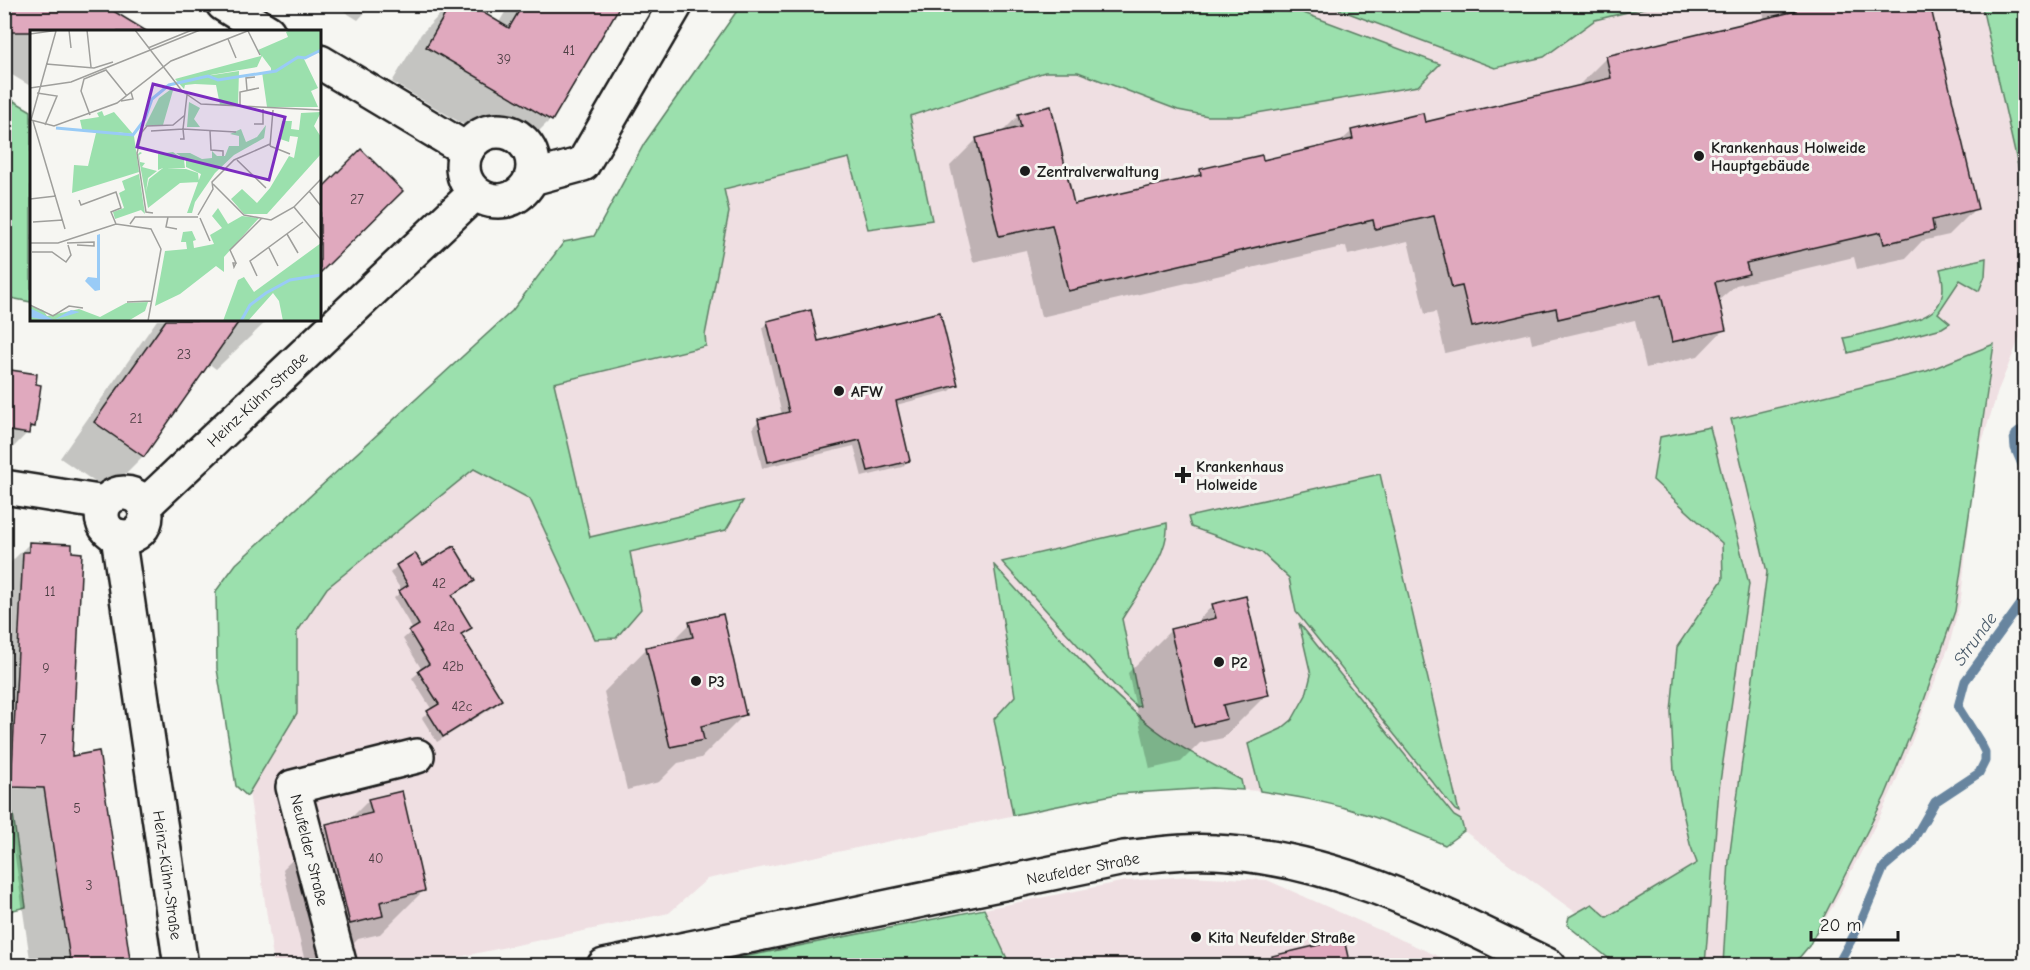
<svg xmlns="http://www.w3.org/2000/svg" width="2030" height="970" viewBox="0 0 2030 970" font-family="'Comic Neue',sans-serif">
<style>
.built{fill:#efdfe2}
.green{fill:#9be0ad;stroke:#5c7e64;stroke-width:1.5}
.shadow{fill:#0003}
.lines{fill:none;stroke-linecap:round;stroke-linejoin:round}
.stream{stroke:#67859f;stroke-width:9}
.building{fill:#e0a9be;stroke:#1c1c1c;stroke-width:1.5}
.minor-casing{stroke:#1c1c1c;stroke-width:38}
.minor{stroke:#f6f6f2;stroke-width:33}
.poi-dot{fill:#1c1c1c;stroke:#f6f6f2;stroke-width:2}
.labels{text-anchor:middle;stroke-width:6;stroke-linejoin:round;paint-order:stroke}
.number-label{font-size:14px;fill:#4d3f44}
.poi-label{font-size:16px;font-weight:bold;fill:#1c1c1c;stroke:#f6f6f2;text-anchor:start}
.street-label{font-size:16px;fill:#1c1c1c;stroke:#f6f6f2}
.water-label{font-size:18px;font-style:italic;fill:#485968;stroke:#f6f6f2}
.inset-river{fill:none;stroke:#99cbf6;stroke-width:3}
.inset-road{fill:none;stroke:#9f9f9c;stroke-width:1.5}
.view{fill:#7b2cbf;fill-opacity:0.15;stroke:#7b2cbf;stroke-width:3}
.inset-edge{fill:none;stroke:#1c1c1c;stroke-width:3}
</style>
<rect width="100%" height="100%" fill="#f6f6f2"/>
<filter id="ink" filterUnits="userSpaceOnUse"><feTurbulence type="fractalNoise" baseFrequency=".0167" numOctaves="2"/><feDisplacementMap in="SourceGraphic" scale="12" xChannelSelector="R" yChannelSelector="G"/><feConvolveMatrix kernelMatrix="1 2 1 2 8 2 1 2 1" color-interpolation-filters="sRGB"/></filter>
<g filter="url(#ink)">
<g class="built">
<path d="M772 5H2025V325L1999 388 1981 445 1971 504 1961 598 1949 646 1895 784 1880 816 1832 908 1803 952 1790 965H1625L1590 931 1575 912 1464 831 1445 845 1399 825 1354 810 1307 799 1260 791 1212 788 1116 794 707 879 669 913 421 965H274L223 611 469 401Z"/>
<path d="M1189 876 1267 880 1458 965H1010L984 909 1126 881Z"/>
</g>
<g class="green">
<path d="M1512 4 1656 5 1595 20 1544 57 1495 68 1327 5Z"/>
<path d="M741 5H1285L1293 9 1440 64 1418 86 1239 116H1208L1178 110 1078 72H1045L910 116 932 220 868 229 849 158 724 189 729 212 705 335 706 346 554 383 590 537 743 501 726 530 630 552 641 609 616 638 595 639 530 499 474 469 327 588 297 632V713L247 796 236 786 217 669 216 591 236 564 512 311 564 242 594 236 644 144Z"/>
<path d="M1982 5H2025V197L1982 7Z"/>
<path d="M14 101 31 111V302L5 297 4 129Z"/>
<path d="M1986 258 1985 276 1979 291 1960 280 1938 313 1950 323 1942 328 1848 353 1844 338C1859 335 1874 331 1889 327 1923 319 1953 313 1940 269Z"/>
<path d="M1994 344 1955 611 1921 709 1885 796 1809 946 1793 965H1723L1729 860 1767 572 1731 419 1927 371Z"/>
<path d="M1710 427 1749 584 1719 789 1705 965H1617L1567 925 1569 917 1592 904 1607 917 1697 863 1690 844 1674 772 1671 712 1677 647 1723 579 1722 543 1653 480 1660 437Z"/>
<path d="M1380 474 1459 812 1455 810 1296 612 1289 578 1261 552 1191 527 1188 517Z"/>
<path d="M1167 523C1170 554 1138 592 1122 619L1140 706 1137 707 1115 686 1002 562Z"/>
<path d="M994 565C1043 618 1091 676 1147 723 1175 746 1209 762 1241 780L1243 790 1212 788 1117 794 1013 815 994 719 1015 696Z"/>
<path d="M1299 623 1454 816 1461 820 1464 831 1445 845C1415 832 1386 820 1355 811 1324 801 1292 796 1260 791L1248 744 1281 729 1292 720 1306 695 1311 675Z"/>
<path d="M4 814H13L26 907 5 912Z"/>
<path d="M984 909 1010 965 724 966 723 961Z"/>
</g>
<g class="shadow">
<path d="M4 4 32 32V87L7 72 4 82Z"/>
<path d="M332 4H373L358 20Z"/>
<path d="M450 4H466L498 24 510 4H619L550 120 515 155 392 82 421 34Z"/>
<path d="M1761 4H1928L1976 208 1949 235 1922 241 1906 258 1857 269 1854 257 1736 285 1718 301 1724 329 1698 356 1646 368 1635 320 1532 344 1530 333 1445 353 1436 312 1425 314 1408 241 1348 255 1346 246 1041 317 1026 250 973 262 950 166 977 139 1000 134 1019 115 1073 206 1193 178 1200 171 1262 162 1339 143 1352 131 1424 124 1581 87 1580 84 1607 57 1765 20Z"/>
<path d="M361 151 366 226 320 270V192Z"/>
<path d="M157 320H268L216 369 208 363 143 456 108 491 60 458Z"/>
<path d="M768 322 817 343 956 385 950 391 896 405 909 460 902 467 862 477 854 446 762 468 753 427 759 420 782 415 762 328Z"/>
<path d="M4 370 34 426 4 457Z"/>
<path d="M30 543 70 758 129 966H31L10 823 4 822V788L38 789V786L4 785V569Z"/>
<path d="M414 555 422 567 474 580 451 597 470 628 460 636 500 700 494 707 437 742 422 718 432 710 412 678 422 670 403 639 413 630 394 598 402 591 390 573 397 566Z"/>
<path d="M1213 605 1267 694 1223 738 1200 743 1181 762 1150 769 1128 673 1171 630 1194 625Z"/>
<path d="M690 624 745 714 701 758 678 763 659 782 627 790 604 692 647 648 671 643Z"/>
<path d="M369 800 424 890 380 934 358 939 338 959 306 966 283 869 327 826 349 820Z"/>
</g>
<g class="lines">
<g class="stream">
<path d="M2026 426 2014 436 2015 448 2026 474"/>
<path d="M1837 966 1860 924 1884 867 1911 844 1935 802 1979 773 1985 761V752L1980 742 1958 707 1965 681 2026 597"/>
</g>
</g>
<g class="building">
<path d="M4 4H102L148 32H4Z"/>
<path d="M451 4H469L509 28 523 4H621L552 121 426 47Z"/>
<path d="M1794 4H1930L1978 209 1932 220 1934 231 1909 238 1884 244 1881 232 1746 263 1749 274 1715 282 1726 330 1672 342 1661 295 1558 319 1556 308 1472 327 1462 286 1452 288 1434 216 1375 229 1373 220 1068 291 1052 225 999 236 976 138 1021 127 1018 114 1051 106 1074 204 1201 175 1200 169 1262 155 1263 160 1353 139 1351 130 1423 113 1425 122 1611 78 1606 56 1796 11Z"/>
<path d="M361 149 403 191 320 273V190Z"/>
<path d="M811 310 818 341 940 312 958 385 896 401 910 461 868 471 860 440 768 462 758 419 789 412 767 321Z"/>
<path d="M166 320H240L144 457 94 422Z"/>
<path d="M4 369 37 374 36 384 41 385 35 427 30 426 29 434 4 430Z"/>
<path d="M29 542 72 544V552L82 553 72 756 99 751 131 966H71L44 788 11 787 23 552H29Z"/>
<path d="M454 546 475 581 452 595 472 628 461 634 502 700 443 737 427 711 439 704 418 671 429 664 409 631 419 625 399 591 408 585 396 565 415 553 423 565Z"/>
<path d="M1246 596 1269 695 1223 705 1227 719 1194 727 1170 629 1216 618 1212 604Z"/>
<path d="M723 614 746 715 701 726 704 740 670 747 646 647 693 637 689 622Z"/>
<path d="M402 791 425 891 380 902 383 916 350 924 326 824 372 813 368 799Z"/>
<path d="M1344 939 1350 966H1273L1272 956Z"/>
</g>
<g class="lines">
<g class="minor-casing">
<g id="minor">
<path d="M223 4 268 32"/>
<path d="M320 62 467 150"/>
<circle cx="498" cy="166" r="35"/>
<path d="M532 178 583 164 676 4"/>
<path d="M4 487 105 503"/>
<circle cx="124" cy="515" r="22"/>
<path d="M144 506 475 193"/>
<path d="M118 536 181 966"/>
<path d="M340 966 293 787 417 756"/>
<path d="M604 966 1124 858C1154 855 1184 850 1215 852 1335 857 1443 914 1549 966"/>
</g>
</g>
<use href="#minor" class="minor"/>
</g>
</g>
<g class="poi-dot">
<circle cx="1699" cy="156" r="6"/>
<circle cx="1025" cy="171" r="6"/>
<circle cx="839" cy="391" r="6"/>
<path d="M1180 466h6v6h6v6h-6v6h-6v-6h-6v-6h6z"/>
<circle cx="1219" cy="662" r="6"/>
<circle cx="696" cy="681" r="6"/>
<circle cx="1196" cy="937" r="6"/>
</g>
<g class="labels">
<g class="number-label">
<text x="569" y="55">41</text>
<text x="504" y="64">39</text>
<text x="357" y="204">27</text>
<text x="184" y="359">23</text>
<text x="136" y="423">21</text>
<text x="439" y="588">42</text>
<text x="50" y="596">11</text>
<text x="444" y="631">42a</text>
<text x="453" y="671">42b</text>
<text x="46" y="673">9</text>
<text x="462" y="711">42c</text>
<text x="43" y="744">7</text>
<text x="77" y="813">5</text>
<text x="376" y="863">40</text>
<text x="89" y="890">3</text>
</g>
<g class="poi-label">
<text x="1711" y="153">Krankenhaus Holweide<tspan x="1711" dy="18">Hauptgebäude</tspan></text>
<text x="1037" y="177">Zentralverwaltung</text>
<text x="851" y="397">AFW</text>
<text x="1196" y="472">Krankenhaus<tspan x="1196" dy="18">Holweide</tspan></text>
<text x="1231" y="668">P2</text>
<text x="708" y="687">P3</text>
<text x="1208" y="943">Kita Neufelder Straße</text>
</g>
<g class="street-label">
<text transform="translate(257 399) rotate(-43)" y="6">Heinz-Kühn-Straße</text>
<text transform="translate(310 850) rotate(76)" y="6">Neufelder Straße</text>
<text transform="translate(1083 868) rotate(-11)" y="6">Neufelder Straße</text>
<text transform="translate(168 875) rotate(82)" y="6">Heinz-Kühn-Straße</text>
</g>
<g class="water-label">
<text transform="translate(1975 639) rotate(-54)" y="6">Strunde</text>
</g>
</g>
<g transform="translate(30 30)">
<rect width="291" height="291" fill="#f6f6f2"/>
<path d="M260 0H291V26L288 22 274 29 288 58 281 61 288 77H237L232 42H241V38L232 26 227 37 163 48 209 41 208 76 190 75 186 55 165 54 155 55 154 59 145 49 231 26 228 20 258 7 256 2ZM144 57 133 95 115 96 129 68ZM159 72 170 78 164 89 170 97H157ZM72 81 74 86 84 82 103 104 85 102 104 106 109 142 42 163 44 135 58 136 66 103 52 99 50 90 69 87 67 83ZM291 82 284 96 291 107V124L237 184H214L201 169 212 159 227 173 240 158 259 126 264 128 268 107 260 106 259 112 250 109 252 91H262L261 99 269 100 271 83ZM236 95 234 108 204 125 185 143 165 172 162 183H157L171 144 156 137V130L146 123H160L172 129 182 128V121L187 126H195L199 116H209V106L200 104 211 99 216 112 227 107ZM143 122 154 130 155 138 137 139H156L168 143 169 152 150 153 118 178 108 124 110 122 112 123 109 125 110 132 115 133 112 137 127 141 118 148 116 162 119 149 133 138 128 140V124ZM109 144 115 184 111 180 85 189 83 182 94 178 89 163 95 160 92 151ZM188 178 198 194 212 186 229 188 194 227V242L186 236 150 264 125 276 135 221 157 219 156 212H151L153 202 162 201 166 210 163 211 164 218 184 214 180 205 192 198 182 186ZM291 213V291H253L249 271 243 263 218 291H193L208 250 214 247 224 262ZM118 272 115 281 98 291H0V276L13 280 17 286 49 279 70 287 96 273Z" fill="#9be0ad"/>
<path d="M70 204V260L65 261 55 251 58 247 67 248V205ZM0 278 24 290 41 280 50 282 20 291 0 287Z" fill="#99cbf6"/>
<path class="inset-river" d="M26 98 103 105 115 89 122 69 139 55 178 46 188 50 246 41 268 27 275 28 291 20M211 291 220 275 236 263 260 250 291 245"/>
<path class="inset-road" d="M39 0 41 18M57 0 61 37M105 0 152 61 171 74 291 80M26 1 1 90 24 96 87 73 141 31 220 0M218 1 230 25M0 4 29 0M198 9 206 28M118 18 162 0M16 34 64 38 83 32M0 58 41 52 170 0M217 60 216 48 225 47M7 63 27 66 15 95M91 71 103 69 101 62M210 77V62L229 58M60 85 51 61 54 49 76 40 97 66M3 91 35 199M224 94H233V79M121 101 153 99 157 65M180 101 181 120 193 121V126M150 109H154L153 99 206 102M240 116 243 80M240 116 260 124M207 130 236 158M183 154 214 185 241 190 264 177 291 149M279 161 291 176M0 169 26 166M49 170 51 175 86 162 91 178 81 182 86 194M264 177 291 210M123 183 116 182 107 123 112 102 117 96 143 95 155 85M168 185 183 159 182 152 204 130 240 114M138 187 136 197 147 199M170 188 180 211M3 192 33 190M100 194 105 187H168M257 204 268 223M0 213H28L86 194 121 199 131 219 118 291M37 213 64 212V216L47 215M239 218 248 236M2 222H22L36 232 41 225 38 215M206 233 204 237 203 233H206L200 220 232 188M227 246 220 231 273 192M97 272 121 271M0 275 23 286 39 276 53 278"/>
<path class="view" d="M123 54 255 87 239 150 107 117Z"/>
<rect width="291" height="291" class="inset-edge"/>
</g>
<rect width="2030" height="970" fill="none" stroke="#f6f6f2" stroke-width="24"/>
<rect x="12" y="12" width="2006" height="946" fill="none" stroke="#1c1c1c" stroke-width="2" filter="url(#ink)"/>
<path d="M1811 931v9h87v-9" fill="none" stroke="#1c1c1c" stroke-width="3"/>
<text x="1820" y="931" font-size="18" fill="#1c1c1c" stroke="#f6f6f2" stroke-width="4.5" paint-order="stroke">20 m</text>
</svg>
